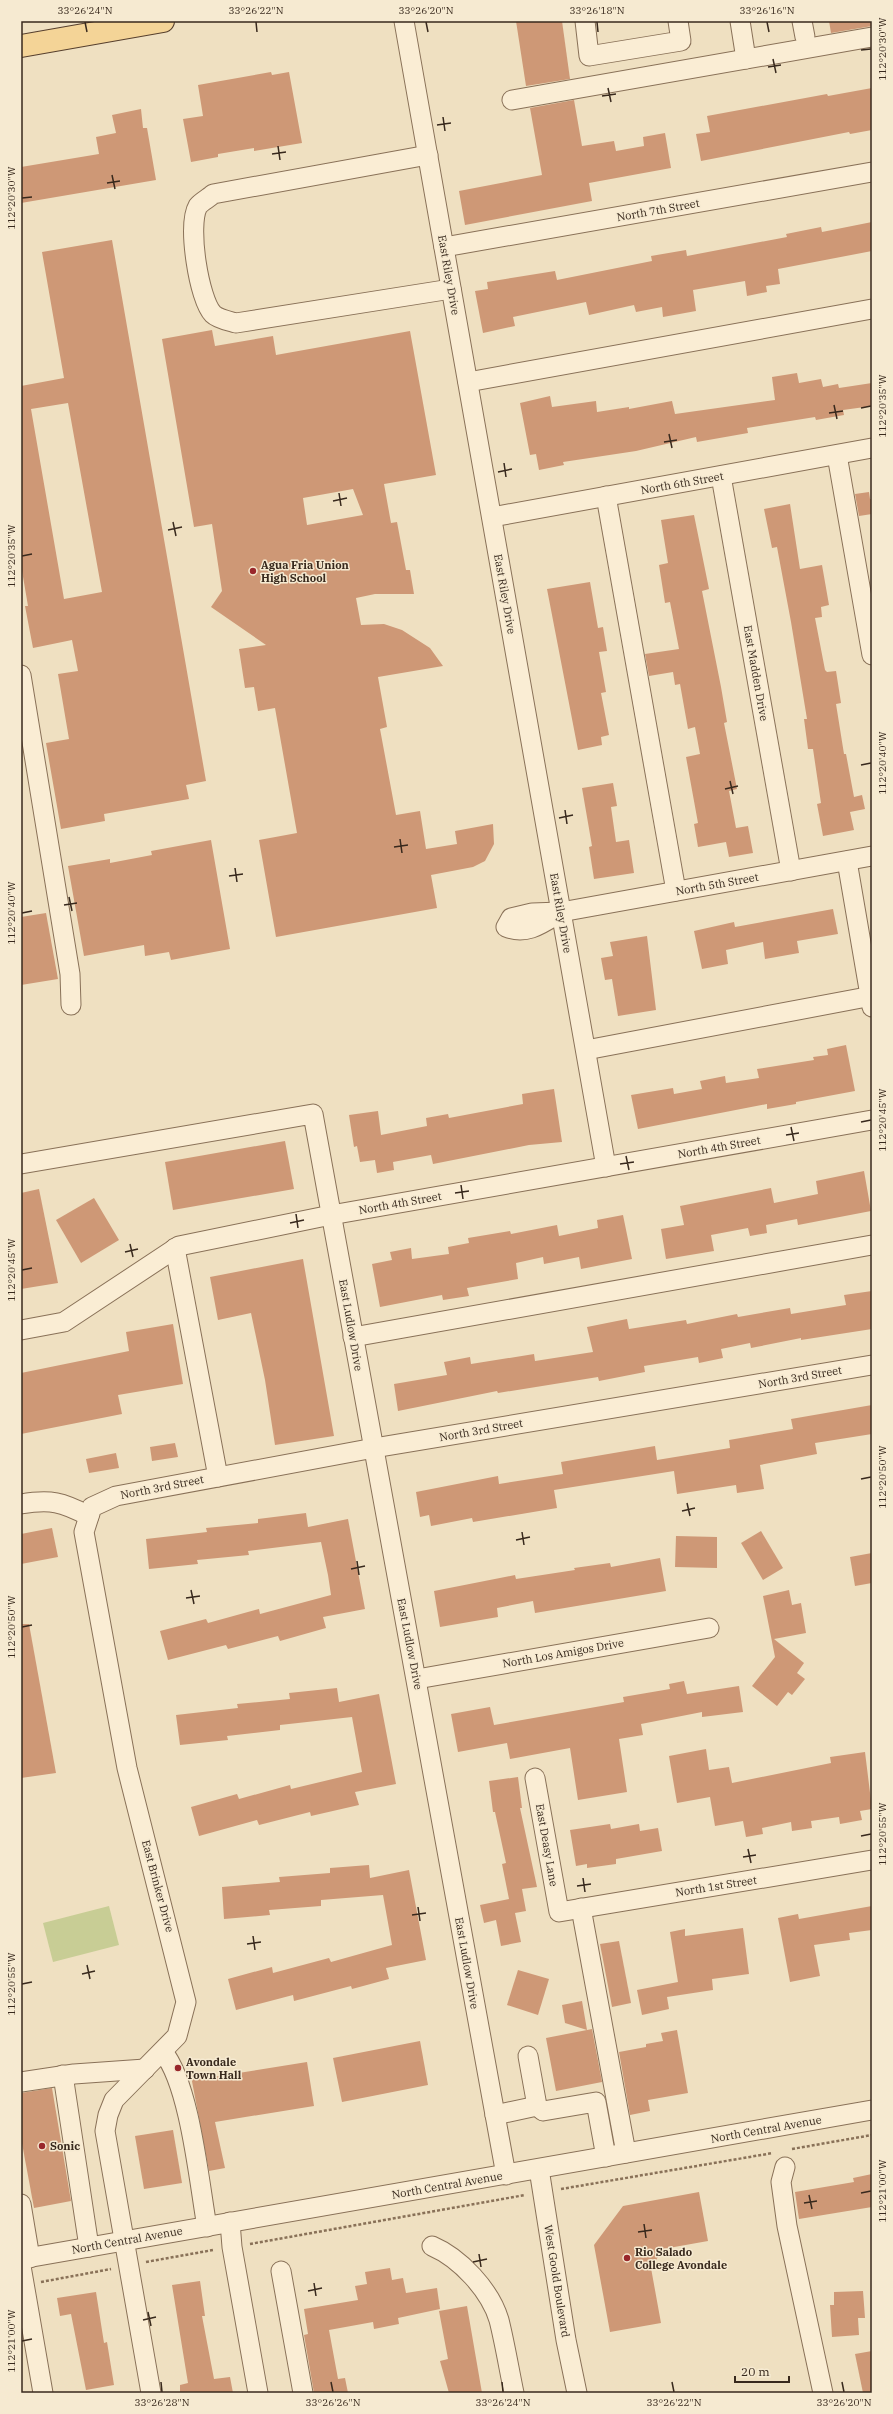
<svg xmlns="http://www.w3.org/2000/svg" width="893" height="2414" viewBox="0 0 893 2414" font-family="'IBM Plex Serif',serif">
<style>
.green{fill:#c8cd95}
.building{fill:#ce9876;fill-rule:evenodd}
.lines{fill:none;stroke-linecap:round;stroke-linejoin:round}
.minor-casing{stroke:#897158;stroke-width:21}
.major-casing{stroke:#563f2d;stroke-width:24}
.path{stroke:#897158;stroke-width:2.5;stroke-dasharray:3 2;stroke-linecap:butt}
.minor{stroke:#faedd4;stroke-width:19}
.major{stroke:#f4d497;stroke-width:22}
.ticks{fill:none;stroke:#38291d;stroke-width:1.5}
.poi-dot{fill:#99272b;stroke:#f6ead1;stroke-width:1.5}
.labels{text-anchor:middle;stroke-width:3;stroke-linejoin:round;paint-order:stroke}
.street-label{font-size:11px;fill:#38291d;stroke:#f6ead1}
.poi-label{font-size:11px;font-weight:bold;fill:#38291d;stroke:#f6ead1;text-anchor:start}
.neatline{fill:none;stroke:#38291d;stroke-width:1.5}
.ticks-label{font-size:10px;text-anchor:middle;fill:#38291d}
</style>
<rect width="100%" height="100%" fill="#efe0c1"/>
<path class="green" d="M109 1906 119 1945 53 1962 43 1923Z"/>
<g class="building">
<path d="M516 21H562L570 79 526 86Z"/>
<path d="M829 21H872V26L831 33Z"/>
<path d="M271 72 272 75 289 72 302 143 254 151V148L218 154V157L191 162 183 119 203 116 198 85Z"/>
<path d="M872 88V130L850 134 849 132 701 161 696 134 710 132 707 116 827 94 828 96Z"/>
<path d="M574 100 582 146 614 141 616 151 644 146 643 137 665 133 671 168 589 183 592 201 465 225 459 191 542 175 530 108Z"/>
<path d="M141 109 143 128H147L156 180 21 203V167L99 154 96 137 116 133 112 115Z"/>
<path d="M872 222V251L778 269 780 284 766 286 767 292 747 296 745 281 693 290 696 311 663 317 662 307 636 312 634 305 589 315 586 302 513 317 515 326 483 333 475 291 488 289 487 282 555 271 557 280 652 261 651 256 686 250 687 256 787 237 786 234 821 227 822 232Z"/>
<path d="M112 240 206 781 186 785 189 799 104 814 105 821 61 829 46 743 69 739 58 674 78 671 72 640 33 648 25 606H28L21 565V386L64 378 42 252ZM68 403 102 592 64 599 31 409Z"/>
<path d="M212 330 215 346 273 336 276 355 410 331 436 475 384 484 391 523 397 522 406 570H410L414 594H375L356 598 361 625 384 624 402 630 430 648 443 666 378 677 387 727 380 729 396 815 420 811 426 849 457 844 455 831 493 824 494 844 485 861 473 867 431 875 437 908 276 937 259 840 297 833 275 708 258 711 254 687 245 688 239 649 266 645 211 607 222 591 212 524 194 527 162 339ZM353 489 363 515 307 525 303 498Z"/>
<path d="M797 373 799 383 821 379 823 387 838 384 839 388 872 383V406L843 410 844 415 816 420 815 417 747 428 748 433 697 442 696 437 636 451 563 462 564 465 539 470 536 454 530 455 520 403 550 396 552 407 596 401 597 412 629 407V409L672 401 675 414 775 400 772 377Z"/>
<path d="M869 492 870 499H872V514L859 516 855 494Z"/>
<path d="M790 504 800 569 822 565 829 605 821 607 822 617 815 618 825 670 827 672 836 671 841 703 836 704 844 754H846L854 797 862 795 865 809 850 812 854 830 823 836 817 804 821 803 813 749H808L804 719H807L791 622 777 547 772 548 764 509Z"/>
<path d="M694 515 709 589 702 591 721 687 727 722 724 723 737 789 729 791 736 828 748 826 753 853 729 857 726 842 698 847 694 824 698 823 686 757 700 754 695 727 688 729 680 684 675 685 673 672 649 676 645 654 679 649 670 602 665 603 659 565 668 563 661 520Z"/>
<path d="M590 582 598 628 603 627 607 651 599 652 606 692 601 693 609 735 601 737 602 745 578 750 547 589Z"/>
<path d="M613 783 617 806 611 807 616 842 629 840 634 873 594 879 589 847 592 846 582 788Z"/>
<path d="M211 840 230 949 171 960 169 952 145 956 144 945 84 956 68 866 110 859V863L152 855 151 851Z"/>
<path d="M833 909 838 934 797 941 799 953 765 959 763 942 726 950 728 964 702 969 694 931 734 922 735 927Z"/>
<path d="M46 913 58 979 21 985V917Z"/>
<path d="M647 936 656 1010 618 1016 612 979 605 980 601 958 613 956 610 942Z"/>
<path d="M846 1045 855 1091 796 1102V1104L767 1109V1104L638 1129 631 1095 673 1088 674 1094 702 1089 700 1081 725 1076 726 1083 759 1078 757 1069 814 1060 813 1057 828 1055 827 1049Z"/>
<path d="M554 1089 562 1142 529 1145 433 1164 431 1155 393 1162 394 1170 377 1173 375 1160 360 1162 357 1146 354 1147 349 1115 378 1111 381 1135 427 1126 426 1118 448 1114 449 1118 523 1104 522 1094Z"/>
<path d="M285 1141 294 1189 173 1210 165 1162Z"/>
<path d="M864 1171 871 1211 798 1225 797 1219 766 1225 767 1233 750 1236 748 1228 711 1235 714 1251 666 1259 661 1229 684 1225 680 1206 771 1188 774 1203 818 1194 816 1181Z"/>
<path d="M39 1189 58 1283 21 1289V1193Z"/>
<path d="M94 1198 119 1240 81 1263 56 1220Z"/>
<path d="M623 1215 632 1259 581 1269 579 1257 544 1264 543 1257 516 1263 518 1279 467 1288 469 1296 443 1300 442 1295 380 1307 372 1264 392 1260 390 1252 411 1248 412 1259 449 1254 448 1247 469 1243 468 1238 510 1231 511 1234 557 1225 559 1236 598 1228 597 1220Z"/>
<path d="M303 1259 334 1436 275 1445 265 1380 251 1313 218 1320 210 1277Z"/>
<path d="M872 1291V1329L801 1340V1338L751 1348 750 1343 721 1349 723 1358 699 1363 698 1357 644 1366 645 1372 599 1381 598 1377 498 1393 497 1391 398 1411 394 1384 447 1375 444 1362 470 1357 471 1364 534 1354 535 1361 593 1352 587 1327 627 1319 629 1329 686 1320 687 1324 737 1314 738 1317 790 1308 791 1314 846 1305 844 1295Z"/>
<path d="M173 1324 183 1384 118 1395 122 1414 21 1434V1373L129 1351 126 1332Z"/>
<path d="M872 1405V1434L815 1443 817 1454 760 1465 764 1489 737 1493 736 1485 677 1494 674 1471 554 1490 557 1508 473 1522 472 1518 431 1526 429 1515 420 1517 416 1492 498 1476 499 1484 563 1474 561 1462 655 1446 657 1460 730 1448 729 1440 793 1429 791 1419Z"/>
<path d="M175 1443 178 1457 152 1461 150 1447Z"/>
<path d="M116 1453 119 1468 89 1473 86 1459Z"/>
<path d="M306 1513 308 1527 348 1519 365 1609 323 1617 326 1628 280 1641 278 1636 228 1649 226 1645 168 1660 160 1631 206 1619 208 1623 259 1609 260 1614 331 1595 328 1575 321 1542 248 1551 249 1555 197 1560 198 1564 149 1569 146 1539 207 1532 206 1528 258 1523V1519Z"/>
<path d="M52 1528 58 1557 21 1564V1534Z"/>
<path d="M761 1531 783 1568 763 1580 741 1543Z"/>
<path d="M676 1536 717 1537V1568L675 1567Z"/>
<path d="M872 1553V1583L855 1586 850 1557Z"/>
<path d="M660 1558 666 1591 535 1613 533 1601 497 1608 498 1617 440 1627 434 1591 515 1575 516 1579 575 1570 574 1568 610 1563 611 1567Z"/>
<path d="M789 1590 792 1605 801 1603 806 1633 774 1639 804 1663 797 1673 805 1679 792 1695 788 1692 777 1706 752 1686 775 1657 763 1596Z"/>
<path d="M21 1624H29L56 1773 21 1778Z"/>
<path d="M684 1681 687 1694 739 1686 743 1712 702 1717V1712L641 1724 643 1735 619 1739 627 1792 578 1800 570 1748 510 1759 507 1743 458 1752 451 1714 490 1707 494 1725 624 1702 623 1697 670 1689 669 1684Z"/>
<path d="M337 1688 339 1702 379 1694 396 1784 355 1792 359 1805 311 1816 310 1812 259 1825 257 1820 199 1836 191 1807 237 1794 239 1799 290 1785 291 1789 362 1772 352 1717 280 1725V1730L227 1736 228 1740 180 1745 176 1715 238 1708 237 1704 290 1699 289 1693Z"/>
<path d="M706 1749 709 1770 729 1767 732 1783 831 1763 830 1757 865 1752 872 1809 860 1811 862 1820 840 1824 839 1817 811 1821 812 1828 792 1831 791 1822 762 1828 763 1834 746 1837 743 1821 715 1826 710 1797 677 1803 669 1756Z"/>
<path d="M518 1777 522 1808H520L537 1887 522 1889 526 1911 515 1913 521 1942 501 1946 496 1920 484 1923 480 1905 509 1899 502 1864 506 1863 495 1812H493L489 1781Z"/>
<path d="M610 1824 611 1829 639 1824 640 1831 658 1828 662 1851 616 1859V1864L587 1868V1864L576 1866 570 1830Z"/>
<path d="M369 1865 370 1878 409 1870 426 1960 386 1968 389 1979 352 1989 351 1986 294 2001 293 1995 236 2010 228 1979 272 1967 273 1973 329 1958 331 1962 392 1945 383 1895 321 1900V1906L269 1910 270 1915 224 1919 222 1887 280 1882 279 1877 330 1873V1868Z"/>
<path d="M872 1906V1930L849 1933 850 1940 814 1945 820 1976 790 1982 778 1918 798 1914 799 1919Z"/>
<path d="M743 1928 749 1974 712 1979 713 1990 667 1997 669 2009 642 2015 637 1990 678 1982 670 1932 685 1929V1936Z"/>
<path d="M619 1941 631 2003 612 2007 600 1944Z"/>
<path d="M518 1970 549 1979 538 2015 507 2005Z"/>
<path d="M582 2001 587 2030 592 2029 602 2082 556 2091 546 2038 587 2030 565 2023 562 2005Z"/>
<path d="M677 2030 688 2093 648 2100 650 2111 630 2115 619 2052 646 2047V2044L663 2041 661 2033Z"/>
<path d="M420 2041 428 2085 342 2102 333 2058Z"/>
<path d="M307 2062 314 2106 215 2122 225 2168 209 2171 191 2076 206 2073 207 2078Z"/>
<path d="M52 2088 71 2201 34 2208 21 2138V2093Z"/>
<path d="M173 2130 182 2183 144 2189 135 2136Z"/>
<path d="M872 2174V2207L799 2219 795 2192 854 2182 853 2178Z"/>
<path d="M699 2192 708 2241 663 2249 651 2268 661 2323 610 2332 594 2245 623 2206Z"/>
<path d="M390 2268 392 2280 403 2278 406 2293 437 2288 440 2309 398 2318 399 2324 374 2329 373 2322 329 2330 338 2379 345 2378 348 2393H314L304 2335 308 2334 304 2309 358 2300 355 2286 367 2284 365 2272Z"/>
<path d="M200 2281 205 2316H202L214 2379 230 2377 233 2393H180V2385L188 2383 172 2285Z"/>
<path d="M863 2291 865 2318H858L859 2335 832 2337 830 2305H834V2292Z"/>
<path d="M96 2292 104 2343 107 2342 114 2385 86 2390 71 2314 60 2316 57 2298Z"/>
<path d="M467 2306 482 2393H449L440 2361 448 2359 439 2311Z"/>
<path d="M872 2351V2393H863L855 2354Z"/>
</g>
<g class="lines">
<g class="minor-casing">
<g id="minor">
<path d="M404 21 606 1167"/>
<path d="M585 21 589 56 681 41 678 21"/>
<path d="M740 21 746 59"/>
<path d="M802 21 805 37"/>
<path d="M512 100 872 37"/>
<path d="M428 155 213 194C209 198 201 202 198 206 187 225 199 300 213 314 218 319 229 321 236 323L451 289"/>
<path d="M444 247 872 172"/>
<path d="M468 382 872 309"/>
<path d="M837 455 872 655"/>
<path d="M721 476 791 871"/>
<path d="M606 496 676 891"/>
<path d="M492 517 872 448"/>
<path d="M21 675 70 974 71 1005"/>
<path d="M847 861 872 1007"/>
<path d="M561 912C543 923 527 936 506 927L511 918 532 913 561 912 872 856"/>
<path d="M586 1050 872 996"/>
<path d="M21 1164 313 1114 506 2175"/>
<path d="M175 1248 218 1477"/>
<path d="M21 1330 64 1322 179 1246 331 1215 872 1120"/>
<path d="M353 1337 872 1245"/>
<path d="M21 1504C51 1499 62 1502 89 1516"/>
<path d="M417 1679 709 1628"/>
<path d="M535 1778 559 1912 872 1860"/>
<path d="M581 1908 626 2153"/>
<path d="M163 2052C190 2085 199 2182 207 2227"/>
<path d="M528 2056 537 2106 543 2111 596 2102 606 2157"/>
<path d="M63 2075 89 2247"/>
<path d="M21 2082 74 2074 145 2069"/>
<path d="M495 2115 537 2106"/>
<path d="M785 2167 781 2182 787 2226 823 2393"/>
<path d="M539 2169 566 2340 577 2393"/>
<path d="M21 2204 30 2258"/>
<path d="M230 2222 232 2247 258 2393"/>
<path d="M432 2246C460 2258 490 2290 499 2320 505 2344 509 2369 514 2393"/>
<path d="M21 2259 872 2110"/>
<path d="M21 2266 43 2393"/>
<path d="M281 2271 303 2393"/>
<path d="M151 2393 105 2131 108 2115 114 2100 177 2036 186 2002 127 1768 84 1532 92 1507 116 1496 374 1448 872 1365"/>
</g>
</g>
<g class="major-casing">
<path id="major" d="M21 46 163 21"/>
</g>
<g class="path">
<path d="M792 2149 872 2135"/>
<path d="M561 2189 773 2153"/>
<path d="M250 2244 525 2195"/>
<path d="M146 2262 213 2250"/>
<path d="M41 2282 111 2269"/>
</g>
<use href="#minor" class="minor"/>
<use href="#major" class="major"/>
</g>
<path class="ticks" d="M85 22 87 32M256 22 257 32M426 22 428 32M597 22 598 32M767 22 769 32M861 50 871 49M773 59 776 73M768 67 781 65M608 88 611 102M602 96 616 94M443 117 445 131M437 125 451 123M278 146 280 160M272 154 286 152M112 175 115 189M107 183 120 181M22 198 32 197M834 405 837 419M861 408 871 406M829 413 843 411M669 434 672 448M664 442 677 440M504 463 506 477M498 472 512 469M339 493 341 506M333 501 347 498M173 522 176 536M168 530 182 527M22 556 32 554M861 765 871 763M730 781 733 794M725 789 738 786M565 810 567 824M559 818 573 815M400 839 402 853M394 847 408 845M235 868 237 882M229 876 243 874M69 897 72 911M64 905 77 903M22 913 32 911M861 1122 871 1120M791 1127 794 1141M786 1135 799 1133M626 1156 629 1170M620 1164 634 1162M461 1185 463 1199M455 1193 469 1191M296 1214 298 1228M290 1223 304 1220M130 1244 133 1257M125 1252 138 1249M22 1270 32 1268M861 1479 871 1477M687 1503 690 1516M682 1511 695 1508M522 1532 524 1545M516 1540 530 1537M357 1561 359 1575M351 1569 365 1566M191 1590 194 1604M186 1598 200 1596M22 1627 32 1625M861 1836 871 1834M748 1849 751 1863M743 1857 756 1855M583 1878 585 1892M577 1886 591 1884M418 1907 420 1921M412 1915 426 1913M253 1936 255 1950M247 1944 261 1942M87 1965 90 1979M82 1974 95 1971M22 1984 32 1982M861 2193 871 2191M809 2195 812 2209M804 2203 817 2201M644 2224 646 2238M638 2232 652 2230M479 2254 481 2267M473 2262 487 2259M314 2283 316 2296M308 2291 322 2288M148 2312 151 2326M143 2320 156 2317M22 2341 32 2339M161 2382 162 2392M331 2382 333 2392M502 2382 503 2392M672 2382 674 2392M842 2382 844 2392"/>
<g class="poi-dot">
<circle cx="253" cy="571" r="4"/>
<circle cx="178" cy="2068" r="4"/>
<circle cx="42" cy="2146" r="4"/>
<circle cx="627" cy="2258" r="4"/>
</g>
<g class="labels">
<g class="street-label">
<text transform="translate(658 210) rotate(-10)" y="4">North 7th Street</text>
<text transform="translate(449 275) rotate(80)" y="4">East Riley Drive</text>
<text transform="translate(682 483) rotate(-10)" y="4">North 6th Street</text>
<text transform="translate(505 594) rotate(80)" y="4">East Riley Drive</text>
<text transform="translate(756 673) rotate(80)" y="4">East Madden Drive</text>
<text transform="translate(717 884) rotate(-10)" y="4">North 5th Street</text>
<text transform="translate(561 913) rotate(80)" y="4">East Riley Drive</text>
<text transform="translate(719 1147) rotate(-10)" y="4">North 4th Street</text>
<text transform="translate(400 1203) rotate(-10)" y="4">North 4th Street</text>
<text transform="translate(351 1325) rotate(80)" y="4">East Ludlow Drive</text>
<text transform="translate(800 1377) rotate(-10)" y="4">North 3rd Street</text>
<text transform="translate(481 1430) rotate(-10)" y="4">North 3rd Street</text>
<text transform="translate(162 1487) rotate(-11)" y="4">North 3rd Street</text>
<text transform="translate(410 1644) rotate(79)" y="4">East Ludlow Drive</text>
<text transform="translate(563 1653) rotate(-10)" y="4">North Los Amigos Drive</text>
<text transform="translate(547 1845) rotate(80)" y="4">East Deasy Lane</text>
<text transform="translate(158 1886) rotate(75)" y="4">East Brinker Drive</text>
<text transform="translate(716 1886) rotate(-9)" y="4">North 1st Street</text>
<text transform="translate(467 1963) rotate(80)" y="4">East Ludlow Drive</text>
<text transform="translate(766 2129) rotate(-10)" y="4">North Central Avenue</text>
<text transform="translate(447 2185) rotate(-10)" y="4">North Central Avenue</text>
<text transform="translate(127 2240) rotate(-10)" y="4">North Central Avenue</text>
<text transform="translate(557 2281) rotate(81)" y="4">West Goold Boulevard</text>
</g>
<g class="poi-label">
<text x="261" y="569">Agua Fria Union<tspan x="261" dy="13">High School</tspan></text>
<text x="186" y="2066">Avondale<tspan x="186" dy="13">Town Hall</tspan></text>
<text x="50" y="2150">Sonic</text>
<text x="635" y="2256">Rio Salado<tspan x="635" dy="13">College Avondale</tspan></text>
</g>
</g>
<rect width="893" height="2414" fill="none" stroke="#f6ead1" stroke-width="44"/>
<path d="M735 2376v6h54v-6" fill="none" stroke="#38291d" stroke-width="2"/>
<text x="741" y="2376" font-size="12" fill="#38291d" stroke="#f6ead1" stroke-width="3" paint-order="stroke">20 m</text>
<rect x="22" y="22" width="849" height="2370" class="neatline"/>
<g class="ticks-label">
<text x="85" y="14">33°26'24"N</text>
<text x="256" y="14">33°26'22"N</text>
<text x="426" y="14">33°26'20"N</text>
<text x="597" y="14">33°26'18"N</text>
<text x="767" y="14">33°26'16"N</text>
<text transform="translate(882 49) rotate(-90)" y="4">112°20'30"W</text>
<text transform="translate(11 198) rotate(-90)" y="4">112°20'30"W</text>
<text transform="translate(882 406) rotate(-90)" y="4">112°20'35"W</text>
<text transform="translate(11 556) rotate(-90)" y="4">112°20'35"W</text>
<text transform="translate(882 763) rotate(-90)" y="4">112°20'40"W</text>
<text transform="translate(11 913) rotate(-90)" y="4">112°20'40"W</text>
<text transform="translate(882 1120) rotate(-90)" y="4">112°20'45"W</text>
<text transform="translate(11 1270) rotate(-90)" y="4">112°20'45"W</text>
<text transform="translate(882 1477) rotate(-90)" y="4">112°20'50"W</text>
<text transform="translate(11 1627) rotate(-90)" y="4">112°20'50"W</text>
<text transform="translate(882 1834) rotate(-90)" y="4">112°20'55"W</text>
<text transform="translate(11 1984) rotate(-90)" y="4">112°20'55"W</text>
<text transform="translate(882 2191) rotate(-90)" y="4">112°21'00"W</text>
<text transform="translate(11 2341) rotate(-90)" y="4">112°21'00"W</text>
<text x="162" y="2406">33°26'28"N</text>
<text x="333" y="2406">33°26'26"N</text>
<text x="503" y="2406">33°26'24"N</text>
<text x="674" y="2406">33°26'22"N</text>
<text x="844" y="2406">33°26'20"N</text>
</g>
</svg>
